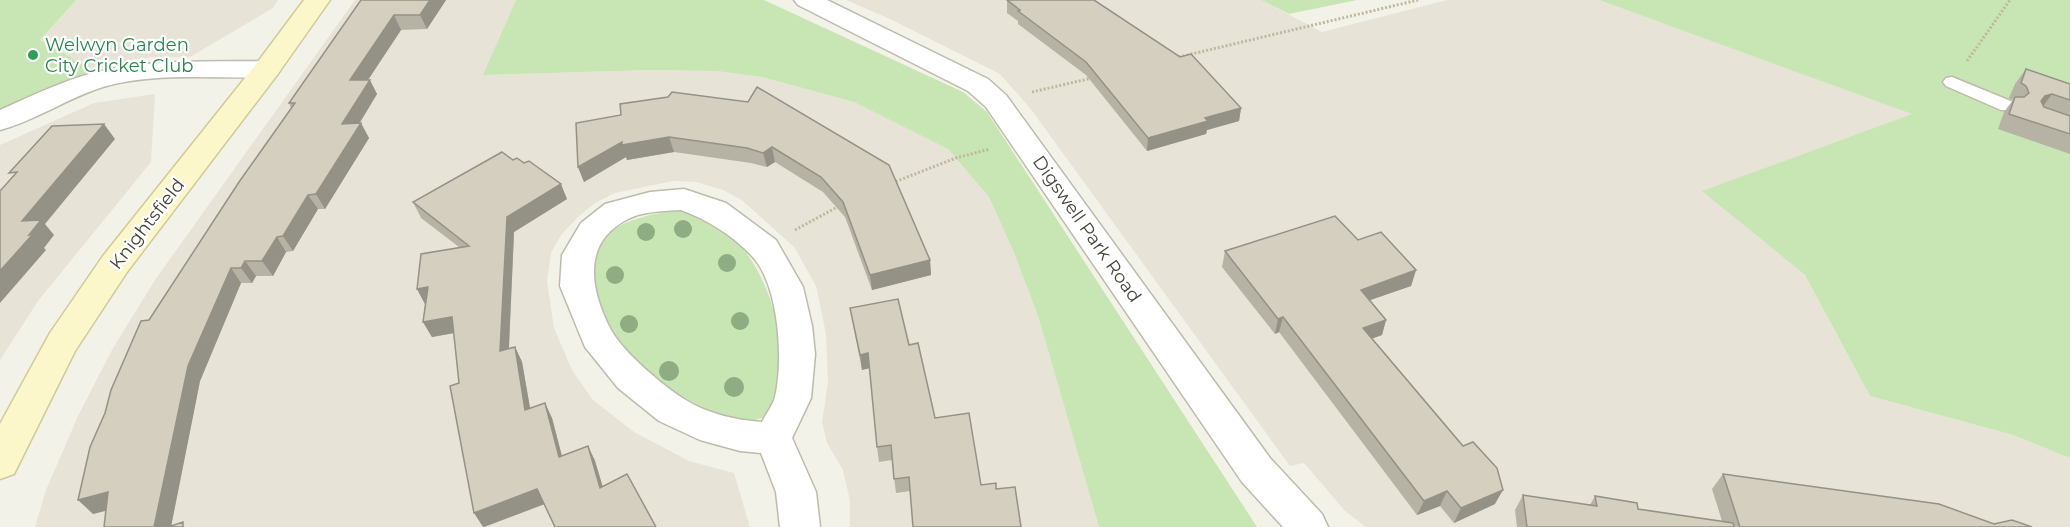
<svg xmlns="http://www.w3.org/2000/svg" width="2070" height="527" font-family="Montserrat,sans-serif">
  <style>
    .residential { fill: #e7e4d7 }
    .green { fill: #c8e5b4 }
    .lines { fill: none; stroke-linecap: round; stroke-linejoin: round }
    .lane-casing { stroke: #bebbac; stroke-width: 3 }
    .street-casing { stroke: #bebbac; stroke-width: 3 }
    .secondary-casing { stroke: #d0ca9b; stroke-width: 3 }
    .path { stroke: #bfb89e; stroke-width: 3; stroke-dasharray: 2 2; stroke-linecap: butt }
    .lane { fill: #fff; fill-rule: evenodd }
    .street { fill: #fff; fill-rule: evenodd }
    .secondary { fill: #fbf7cb; fill-rule: evenodd }
    .tree { fill: #8fad82 }
    .wall { fill: #b6b2a4 }
    .shaded-wall { fill: #949186 }
    .building { fill: #d4cfbf; stroke: #949186; stroke-width: 1.5 }
    .leisure-dot { fill: #2e9e5b; stroke: #fff; stroke-width: 2 }
    .labels { text-anchor: middle; dominant-baseline: central; stroke-width: 4.5; stroke-linejoin: round; paint-order: stroke }
    .leisure-label { font-size: 18px; fill: #27864d; stroke: #fff; text-anchor: start }
    .street-label { font-size: 18px; fill: #464338; stroke: #fff }
  </style>
  <rect width="100%" height="100%" fill="#f3f2e9"/>
  <g class="residential">
    <path d="M76,0H278L273,8L190,57H154L130,60L93,70L40,40Z"/>
    <path d="M355,0H516L484,75L650,70L716,71L762,77L854,102L948,149L989,197L1015,255L1039,319L1099,527H850V501L843,470L827,443L822,422L828,382L826,334L816,286L794,247L743,201L723,190L696,182L673,181L615,193L595,203L578,217L562,234L551,253L547,281L554,328L572,370L593,400L634,432L689,461L734,473L750,527H35L46,490L78,416L113,348L155,280Z"/>
    <path d="M846,0H1261L1322,32L1447,0H1599L1913,114L1703,191L1805,275L1870,396L2013,435L2070,458V527H1366L1345,511L1304,463L1290,466L1030,108L1000,74L890,19Z"/>
    <path d="M155,94L151,162L38,301L0,360V145L94,103Z"/>
  </g>
  <g class="green">
    <path d="M0,0H76L40,40L93,70L0,112Z"/>
    <path d="M516,0H764L963,92L987,112L1257,527H1099L1039,319L1015,255L989,197L948,149L854,102L762,77L716,71L650,70L483,75Z"/>
    <path d="M1261,0H1357L1289,14Z"/>
    <path d="M1599,0H2070V458L2013,435L1870,396L1805,275L1702,191L1912,114Z"/>
    <path d="M675,211C684,213 697,213 706,217C716,221 731,234 738,242C770,280 783,329 781,378C780,392 779,406 767,415C738,437 660,385 638,364C622,349 610,327 601,307C597,300 591,291 590,283C579,232 636,215 675,211Z"/>
  </g>
  <g class="lines">
    <defs>
      <path id="lane" d="M1952,77L2013,102L2016,106L2013,110H2001L1946,86L1943,82L1946,78Z"/>
      <g id="street">
        <path d="M794,0H827L988,79L1006,95L1270,458L1322,514L1328,527H1283L1242,482L986,107L968,91L798,5Z"/>
        <path d="M267,61L277,63L281,69L277,75L267,77C215,79 157,72 106,86C69,97 37,120 0,130V110C36,94 72,76 111,69C162,59 215,62 267,61Z"/>
        <path d="M684,189L726,203L776,240L803,287L812,326L815,354L811,398L792,438L816,492L820,527H780L776,492L761,453L740,451L700,440L659,421L618,388L585,347L560,286L562,255L581,223L605,204L650,192ZM681,210C706,219 732,235 751,255C779,283 784,360 775,397C773,405 766,414 762,422C735,420 708,414 684,399C662,385 624,353 611,330C591,292 580,243 628,219C644,211 664,211 681,210Z"/>
      </g>
      <path id="secondary" d="M304,0H330L277,75L127,272L75,351L14,474L0,479V424L50,333L103,256L257,63Z"/>
    </defs>
    <use href="#lane" class="lane-casing"/>
    <use href="#street" class="street-casing"/>
    <use href="#secondary" class="secondary-casing"/>
    <g class="path">
      <path d="M1175,58L1418,0"/>
      <path d="M1967,61L2010,0"/>
      <path d="M1032,92L1092,78"/>
      <path d="M892,183L956,158L990,149"/>
      <path d="M795,230L841,205"/>
    </g>
    <use href="#lane" class="lane"/>
    <use href="#street" class="street"/>
    <use href="#secondary" class="secondary"/>
  </g>
  <g class="tree">
    <circle cx="683" cy="229" r="9"/>
    <circle cx="646" cy="232" r="9"/>
    <circle cx="727" cy="263" r="9"/>
    <circle cx="615" cy="275" r="9"/>
    <circle cx="740" cy="321" r="9"/>
    <circle cx="629" cy="324" r="9"/>
    <circle cx="669" cy="371" r="10"/>
    <circle cx="734" cy="387" r="10"/>
  </g>
  <g class="wall">
    <path d="M361,0H446L427,29L401,30L368,80L377,94L360,123L369,138L325,209H318L293,251L286,252L273,276H256L252,283H241L200,381L171,526L188,527H104L106,511L93,514L149,320L291,108L289,103Z"/>
    <path d="M1007,0L1241,108L1239,121L1207,130L1206,134L1147,151L1086,75L1018,24V21L1007,13Z"/>
    <path d="M2026,69L2070,84V154L1998,129L2004,112L2013,100L2009,98L2015,84Z"/>
    <path d="M748,102L930,260L931,275L872,290L845,217L823,192L775,162L767,167L751,163L674,152L627,160L626,157L584,182L578,167Z"/>
    <path d="M513,160L524,163L567,199L514,232L509,349L515,347L522,362L530,408L552,418L562,456L588,446L595,461L603,487L656,527L544,504L459,383L454,333L432,337L423,322L425,304L417,289L459,247L421,218L413,202Z"/>
    <path d="M1225,251L1416,270L1411,286L1370,300L1386,320L1382,335L1372,339L1495,504L1454,523L1440,506L1417,515L1279,332L1275,334L1222,267Z"/>
    <path d="M850,308L909,345L935,418L981,485L996,489L1021,527L910,491L896,493L892,460L879,462L877,447L869,368L862,370Z"/>
    <path d="M1723,474L1994,524L2032,527H1517L1515,510L1523,495L1590,505L1595,496L1638,509L1722,521L1712,489Z"/>
  </g>
  <g class="shaded-wall">
    <path d="M430,0H446L427,29L420,15Z"/>
    <path d="M394,15L401,30L358,95L350,80Z"/>
    <path d="M370,80L377,94L350,138L342,124Z"/>
    <path d="M2052,94L2041,109L2033,111L2045,96Z"/>
    <path d="M1241,108L1239,121L1207,130L1206,134L1147,151L1148,138L1205,118Z"/>
    <path d="M361,123L369,138L325,209L316,194Z"/>
    <path d="M104,124L115,139L45,224L54,235L44,248L46,250L0,303V271L22,221Z"/>
    <path d="M669,137L674,152L627,160L626,157L584,182L578,167L622,142Z"/>
    <path d="M772,147L775,162L767,167L763,153Z"/>
    <path d="M561,184L567,199L514,232L508,366L500,351L507,217Z"/>
    <path d="M308,195L318,209L293,251L283,236Z"/>
    <path d="M277,237L286,252L273,276L262,261Z"/>
    <path d="M930,260L931,275L872,290L870,275Z"/>
    <path d="M245,261L256,276L252,283L241,268Z"/>
    <path d="M231,268L241,283L200,381L171,527H154L188,366Z"/>
    <path d="M1416,270L1411,286L1356,305L1361,290Z"/>
    <path d="M428,287L425,304L417,289Z"/>
    <path d="M452,317L460,332L432,337L423,322Z"/>
    <path d="M1283,317L1279,332L1275,334L1278,319Z"/>
    <path d="M1386,320L1382,335L1358,343L1363,328Z"/>
    <path d="M515,347L522,362L533,425L525,410Z"/>
    <path d="M868,353L870,368L862,370L860,355Z"/>
    <path d="M545,403L552,418L566,472L559,457Z"/>
    <path d="M588,446L595,461L607,502L600,488Z"/>
    <path d="M537,489L545,504L484,527H483L474,513Z"/>
    <path d="M1503,490L1495,504L1454,523L1461,508Z"/>
    <path d="M1447,491L1440,506L1417,515L1424,501Z"/>
    <path d="M108,492L122,506L93,514L78,500Z"/>
  </g>
  <g class="building">
    <path d="M361,0H430L420,15H394L350,80H370L342,124L361,123L316,194L308,195L283,236L277,237L262,261H245L241,268H231L188,366L154,527H104L108,492L78,500L90,447L105,413L111,390L141,321L149,320L239,182L295,103H289Z"/>
    <path d="M1007,0H1094L1180,57L1191,54L1241,108L1205,118L1208,121L1148,138L1086,62L1018,11L1020,10Z"/>
    <path d="M2026,69L2070,84V100L2052,94L2045,96L2041,101L2044,107L2070,116V134L2009,114L2015,97H2024L2029,93L2026,86L2021,83Z"/>
    <path d="M757,87L889,165L930,260L870,275L843,202L821,177L772,147L763,153L747,148L669,137L622,145V142L578,167L576,123L621,115L620,104L668,97L672,92L748,102Z"/>
    <path d="M104,124L22,221L41,220L29,235L33,234L0,271V191L17,172L9,173L52,126Z"/>
    <path d="M502,152L513,160L517,158L524,163L529,161L561,184L507,217L500,351L515,347L525,410L545,403L559,457L588,446L600,488L627,474L656,527H555L537,489L474,513L450,386L459,383L452,317L423,322L428,287L417,289L421,254L469,246L413,202Z"/>
    <path d="M1335,216L1358,240L1381,232L1416,270L1361,290L1386,320L1363,328L1463,446L1473,442L1497,468L1503,490L1461,508L1447,491L1424,501L1283,317L1278,319L1225,251Z"/>
    <path d="M898,299L909,345L918,343L935,418L969,413L981,485L996,483V489L1015,487L1021,527H913L909,477L894,479L891,445L877,447L868,353L860,355L850,308Z"/>
    <path d="M1723,474L1939,504L1994,524L2012,520L2032,527H1740Z"/>
    <path d="M1523,495L1597,506L1595,496L1637,503L1638,509L1733,523L1734,527H1527Z"/>
    <path d="M183,522V527H168Z"/>
  </g>
  <circle class="leisure-dot" cx="33" cy="55" r="6"/>
  <g class="labels">
    <g class="leisure-label">
      <text x="45" y="45">Welwyn Garden<tspan x="45" dy="21">City Cricket Club</tspan></text>
    </g>
    <g class="street-label">
      <text transform="translate(147 224) rotate(-52)">Knightsfield</text>
      <text transform="translate(1087 229) rotate(55)">Digswell Park Road</text>
    </g>
  </g>
</svg>
